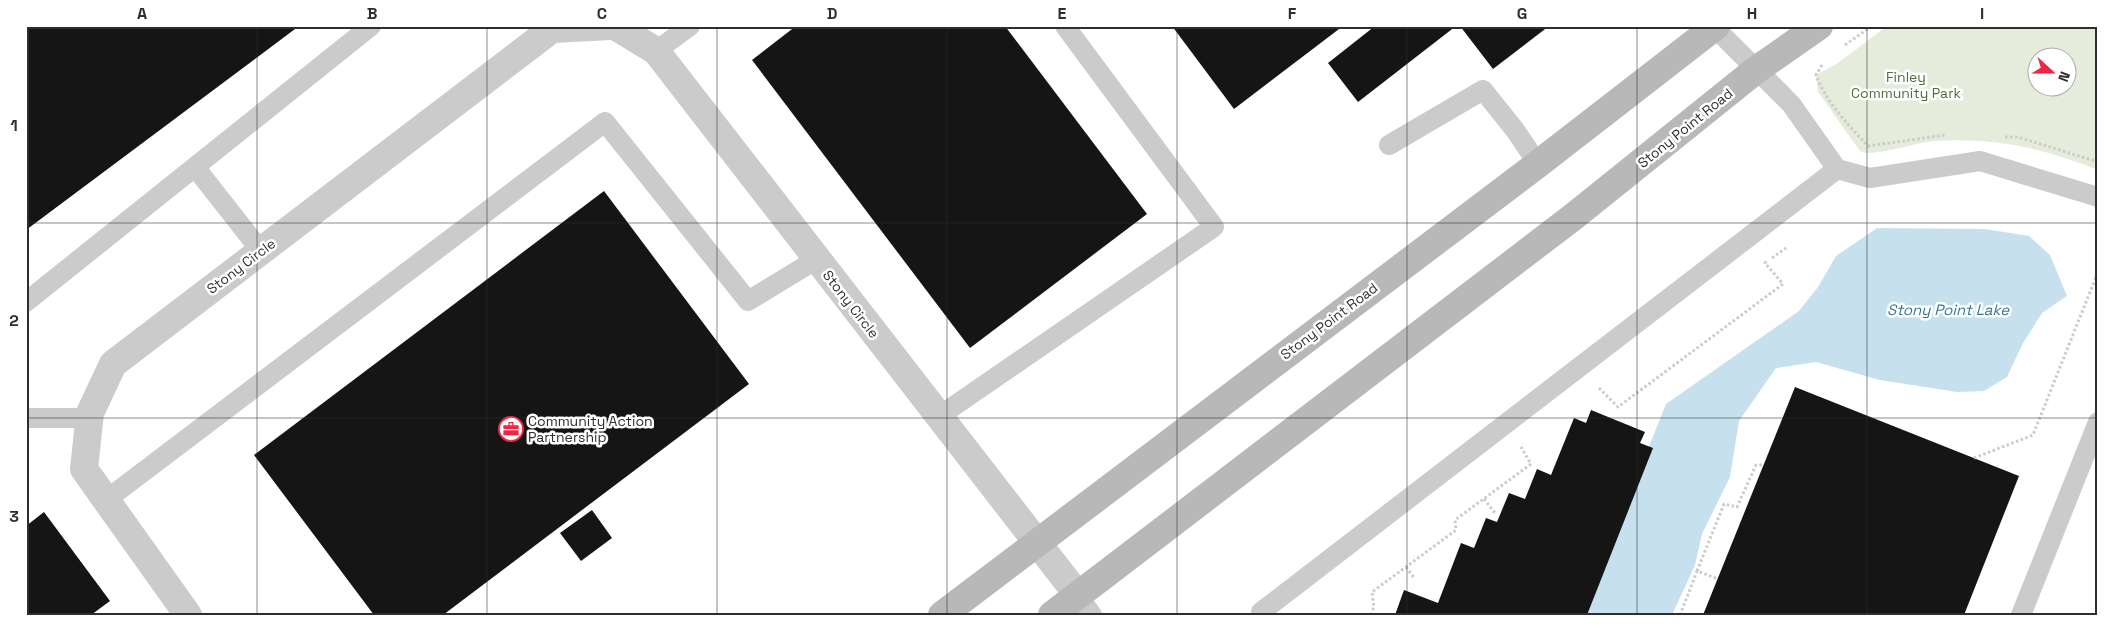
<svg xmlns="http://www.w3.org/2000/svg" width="2124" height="641" font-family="'Space Grotesk',sans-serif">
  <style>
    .green { fill: #e5ecdb; fill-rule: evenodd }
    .water { fill: #c6e1ed }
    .building { fill: #151515 }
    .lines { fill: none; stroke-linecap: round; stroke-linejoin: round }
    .path { stroke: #cbcbcb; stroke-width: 3; stroke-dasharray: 2.5 2.5; stroke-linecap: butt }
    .service { stroke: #cbcbcb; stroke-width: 20 }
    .minor { stroke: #cbcbcb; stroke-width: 28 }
    .secondary { stroke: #b8b8b8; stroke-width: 28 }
    .grid { fill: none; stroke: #2e2e2e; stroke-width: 1; stroke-opacity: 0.55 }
    .labels { text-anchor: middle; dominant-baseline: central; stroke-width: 5; stroke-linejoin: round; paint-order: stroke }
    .park-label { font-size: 14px; fill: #546c39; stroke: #fff }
    .street-label { font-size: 14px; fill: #2e2e2e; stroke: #fff }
    .poi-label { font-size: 14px; fill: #2e2e2e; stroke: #fff; text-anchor: start }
    .water-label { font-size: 15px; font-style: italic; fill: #387795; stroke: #fff }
    .neatline { fill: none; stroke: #2e2e2e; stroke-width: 2 }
    .grid-label { font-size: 16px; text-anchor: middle; font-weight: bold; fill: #2e2e2e }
  </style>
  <rect width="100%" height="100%" fill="#fff"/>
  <path class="green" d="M1887,26H2098V170C2045,148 1992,137 1934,141C1918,142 1872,158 1860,151L1818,92L1816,75L1838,63ZM2036,58H2066V88H2036Z"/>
  <path class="water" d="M1877,228L1985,229L2029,236L2050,255L2067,296L2042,313L2023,343L2007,377L1984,391L1957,392L1880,380L1816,362L1776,368L1739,421L1730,477L1702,534L1695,565L1672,615H1581L1666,404L1799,311L1818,287L1836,256Z"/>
  <g class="building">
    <path d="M26,26H299L26,230Z"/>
    <path d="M796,26H1005L1147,214L970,348L752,60Z"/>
    <path d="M1172,26H1343L1234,109Z"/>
    <path d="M1375,26H1456L1358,102L1328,63Z"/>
    <path d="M1460,26H1549L1493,69Z"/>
    <path d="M604,191L749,384L443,615H374L254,455Z"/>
    <path d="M1795,387L2019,476L1964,615H1703Z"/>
    <path d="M1591,410L1645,432L1640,443L1653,448L1587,615H1395L1404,590L1438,603L1461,543L1474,548L1486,518L1497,522L1509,493L1525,499L1537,469L1551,475L1574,418L1586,423Z"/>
    <path d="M592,510L612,538L581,561L560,533Z"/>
    <path d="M44,512L110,601L91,615H26V526Z"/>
  </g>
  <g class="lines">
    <g class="path">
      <path d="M1845,45L1872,26"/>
      <path d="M1822,65L1816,75C1826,102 1849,126 1868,146L1946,135"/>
      <path d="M2005,137H2018L2098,162"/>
      <path d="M1772,258L1786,248"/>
      <path d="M1599,388L1618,407L1783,284L1765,263L1767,261"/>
      <path d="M1974,458L2033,435L2098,272"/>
      <path d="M1484,499L1495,513"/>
      <path d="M1406,567L1415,579"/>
      <path d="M1697,571L1724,504L1737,507L1756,465H1763"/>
      <path d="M1371,615L1374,607L1372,592L1456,530L1455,520L1531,464L1521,447"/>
      <path d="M1680,615L1697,571L1718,579"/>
    </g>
    <g class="service">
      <path d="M1713,26L1791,104L1837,169L1870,178L1980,161L2098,197"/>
      <path d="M656,51L690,26"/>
      <path d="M1389,145L1483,90L1515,130L1538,164"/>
      <path d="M195,167L261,251"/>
      <path d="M26,302L371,26"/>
      <path d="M938,417L1214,227L1065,26"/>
      <path d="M26,418H89"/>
      <path d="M106,500L605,122L748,301L817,259"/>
      <path d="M1077,594L1092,615"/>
      <path d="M1263,615L1261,612L1837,169"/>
      <path d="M2021,615L2098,422"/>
    </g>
    <g class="minor">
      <path d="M615,26L656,51L1077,594"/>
      <path d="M188,615L84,469L90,413L113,364L552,29L611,26"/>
    </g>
    <g class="secondary">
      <path d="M942,615L1538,164L1716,26"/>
      <path d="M1052,615L1573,217L1756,70L1819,26"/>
    </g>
  </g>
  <path class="grid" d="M257,26V615M487,26V615M717,26V615M947,26V615M1177,26V615M1407,26V615M1637,26V615M1867,26V615M26,223H2098M26,418H2098"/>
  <defs>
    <symbol id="office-ring" viewBox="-11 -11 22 22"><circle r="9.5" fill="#fff" stroke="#ef2643" stroke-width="1.5"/><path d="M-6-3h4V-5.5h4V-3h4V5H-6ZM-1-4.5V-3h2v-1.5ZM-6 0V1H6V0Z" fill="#ef2643"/></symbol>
  </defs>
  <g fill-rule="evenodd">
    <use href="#office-ring" x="497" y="415" width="28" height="28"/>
  </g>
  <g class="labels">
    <g class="park-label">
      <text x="1906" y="77">Finley<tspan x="1906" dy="16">Community Park</tspan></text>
    </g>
    <g class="street-label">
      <text transform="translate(1685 128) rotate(-39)">Stony Point Road</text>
      <text transform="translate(241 266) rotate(-37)">Stony Circle</text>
      <text transform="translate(851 304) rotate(52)">Stony Circle</text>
      <text transform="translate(1329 321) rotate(-37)">Stony Point Road</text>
    </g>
    <g class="poi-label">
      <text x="528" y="421">Community Action<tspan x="528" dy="16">Partnership</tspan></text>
    </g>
    <g class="water-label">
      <text x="1948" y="309">Stony Point Lake</text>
    </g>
  </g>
  <rect width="2124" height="641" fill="none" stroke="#ffffff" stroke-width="55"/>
  <g transform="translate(2052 72) rotate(111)"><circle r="24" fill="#ffffff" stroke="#ababab"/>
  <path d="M0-4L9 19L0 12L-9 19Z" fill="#ef2643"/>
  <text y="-8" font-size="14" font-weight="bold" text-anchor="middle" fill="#2e2e2e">N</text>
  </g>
  <rect x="28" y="28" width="2068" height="586" class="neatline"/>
  <g class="grid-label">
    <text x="142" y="19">A</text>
    <text x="372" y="19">B</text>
    <text x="602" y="19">C</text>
    <text x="832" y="19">D</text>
    <text x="1062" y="19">E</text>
    <text x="1292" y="19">F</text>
    <text x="1522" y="19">G</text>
    <text x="1752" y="19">H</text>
    <text x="1982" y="19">I</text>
    <text x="14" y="131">1</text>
    <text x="14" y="326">2</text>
    <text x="14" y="522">3</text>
  </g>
</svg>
